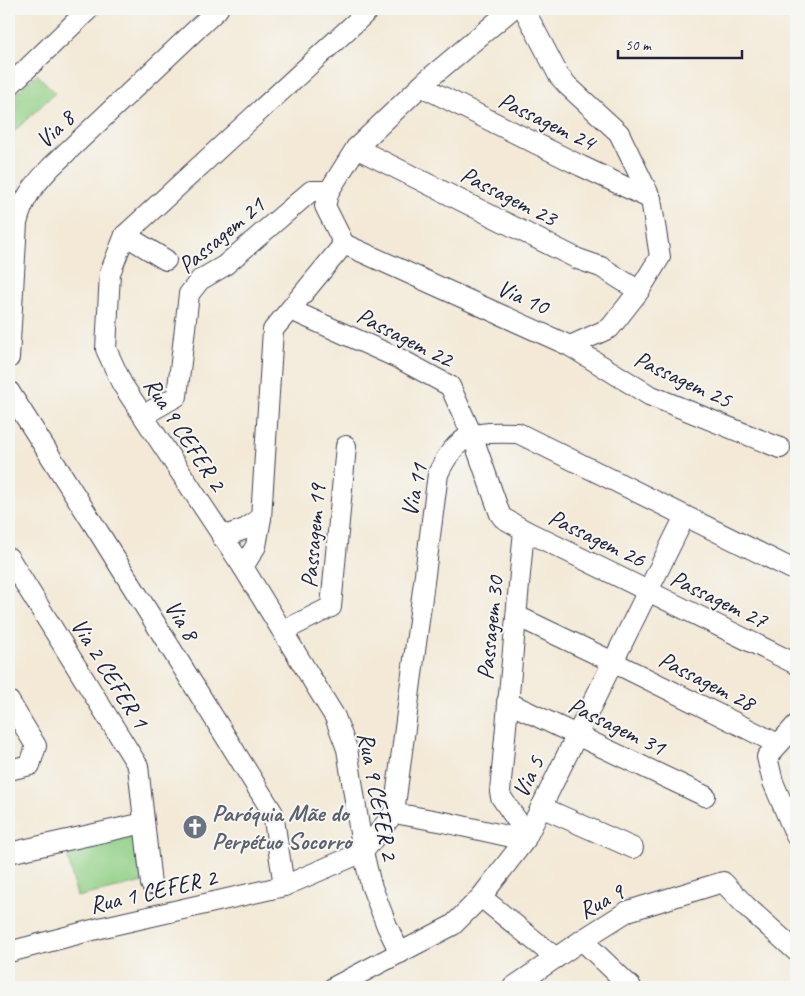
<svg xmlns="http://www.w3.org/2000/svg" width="805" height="996" font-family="Caveat,sans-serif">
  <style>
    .green { fill: #92d086; stroke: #5a7960 }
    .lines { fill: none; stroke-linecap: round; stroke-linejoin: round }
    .minor-casing { stroke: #414052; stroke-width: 22 }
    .minor { stroke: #fff; stroke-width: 20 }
    .labels { text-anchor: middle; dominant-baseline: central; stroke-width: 4; stroke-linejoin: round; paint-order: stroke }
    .street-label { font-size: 24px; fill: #22223b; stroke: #f6f6f2 }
    .worship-label { font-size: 24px; font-weight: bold; fill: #5b616d; stroke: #f6f6f2; text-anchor: start }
  </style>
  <rect width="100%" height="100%" fill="#f6f6f2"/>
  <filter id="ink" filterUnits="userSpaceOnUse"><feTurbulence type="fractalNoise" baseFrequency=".02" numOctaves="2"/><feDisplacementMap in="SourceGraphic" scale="10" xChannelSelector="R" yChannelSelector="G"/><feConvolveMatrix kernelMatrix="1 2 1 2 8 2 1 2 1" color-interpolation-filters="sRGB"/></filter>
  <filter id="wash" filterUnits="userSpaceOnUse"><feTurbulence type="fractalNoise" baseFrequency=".0096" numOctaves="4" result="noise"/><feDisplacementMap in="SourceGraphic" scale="20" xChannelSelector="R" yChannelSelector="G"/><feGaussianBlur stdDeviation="1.12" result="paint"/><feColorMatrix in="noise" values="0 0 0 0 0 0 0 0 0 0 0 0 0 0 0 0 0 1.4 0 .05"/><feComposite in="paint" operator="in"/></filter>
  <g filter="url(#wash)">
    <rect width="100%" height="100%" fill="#f3e9d6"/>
    <g class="green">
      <path d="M37,74L55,93L9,136V100Z"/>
      <path d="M132,834L143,882L77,897L66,849Z"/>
    </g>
  </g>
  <g filter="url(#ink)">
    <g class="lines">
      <defs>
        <g id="minor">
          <path d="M370,9L125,235L110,273L106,349L122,384L243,567L335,717L347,749L363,852L371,885L387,926L400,953"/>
          <path d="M9,86L89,9"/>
          <path d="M421,86L581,166L651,199"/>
          <path d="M356,148L578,259L601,267L639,291"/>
          <path d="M125,235L166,260"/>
          <path d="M344,244L325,206L329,191L356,148L426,81L512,9"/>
          <path d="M291,310L400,359L450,386L472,435L500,514L503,518L524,530L796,664"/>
          <path d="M570,346L649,395L780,448"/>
          <path d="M9,358L17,223C24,196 33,187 51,167L218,9"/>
          <path d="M9,391L101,536L273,813L284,886"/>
          <path d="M144,415L177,396L189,294L200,280L224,266L311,191H329"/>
          <path d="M524,530L500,792L501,797L527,835"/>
          <path d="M222,537L245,529L261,518"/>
          <path d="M9,558L138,766L151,884"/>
          <path d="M243,567L256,546L261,518L273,330L344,244L570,346L610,328L639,291L660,257L651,199L619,133L568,86L559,76L524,9"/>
          <path d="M517,616L613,662L778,744"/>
          <path d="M283,631L331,607L346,446"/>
          <path d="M9,701L36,746L30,765L9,770"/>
          <path d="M507,702L705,796"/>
          <path d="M796,725L767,757L773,782L796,836"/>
          <path d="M541,807L633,848"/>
          <path d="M394,813L444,822L525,840"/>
          <path d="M9,853L144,823"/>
          <path d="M481,897L556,958"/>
          <path d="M582,940L631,987"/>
          <path d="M9,952L104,927L284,886L363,852L394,813L438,474C458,431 475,432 518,433L796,571"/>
          <path d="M334,987L453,925L481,897L525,840L685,516"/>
          <path d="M513,987L582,940L628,911L723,882L746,906L796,951"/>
        </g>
      </defs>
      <use href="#minor" class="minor-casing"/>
      <use href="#minor" class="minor"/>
    </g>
  </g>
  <defs>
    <symbol id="church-disc" viewBox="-11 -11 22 22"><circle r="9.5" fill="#6b7280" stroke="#f6f6f2"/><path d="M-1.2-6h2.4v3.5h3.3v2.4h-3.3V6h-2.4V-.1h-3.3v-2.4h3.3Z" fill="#fff"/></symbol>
  </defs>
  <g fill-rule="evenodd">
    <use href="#church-disc" x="181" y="813" width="28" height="28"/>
  </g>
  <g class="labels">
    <g class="street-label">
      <text transform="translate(547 121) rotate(26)">Passagem 24</text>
      <text transform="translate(55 129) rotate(-44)">Via 8</text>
      <text transform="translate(509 196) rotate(27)">Passagem 23</text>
      <text transform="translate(221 235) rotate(-40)">Passagem 21</text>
      <text transform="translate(523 297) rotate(24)">Via 10</text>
      <text transform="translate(405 337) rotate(27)">Passagem 22</text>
      <text transform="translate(683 379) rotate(25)">Passagem 25</text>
      <text transform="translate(185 434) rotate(57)">Rua 9 CEFER 2</text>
      <text transform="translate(414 490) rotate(-78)">Via 11</text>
      <text transform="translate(313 536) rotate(-85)">Passagem 19</text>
      <text transform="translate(597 538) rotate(26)">Passagem 26</text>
      <text transform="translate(719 599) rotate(26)">Passagem 27</text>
      <text transform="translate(182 620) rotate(58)">Via 8</text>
      <text transform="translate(490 628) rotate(-84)">Passagem 30</text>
      <text transform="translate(110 673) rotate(58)">Via 2 CEFER 1</text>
      <text transform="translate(707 681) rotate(27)">Passagem 28</text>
      <text transform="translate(617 726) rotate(26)">Passagem 31</text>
      <text transform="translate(528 777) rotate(-64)">Via 5</text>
      <text transform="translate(378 796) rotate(79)">Rua 9 CEFER 2</text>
      <text transform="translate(153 891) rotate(-13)">Rua 1 CEFER 2</text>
      <text transform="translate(601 901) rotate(-28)">Rua 9</text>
    </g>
    <g class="worship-label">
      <text x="212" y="813">Paróquia Mãe do<tspan x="212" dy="28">Perpétuo Socorro</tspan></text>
    </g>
  </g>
  <rect width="805" height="996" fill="none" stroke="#f6f6f2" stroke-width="30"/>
  <path d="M618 50v8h124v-8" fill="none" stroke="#22223b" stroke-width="2.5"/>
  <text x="625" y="50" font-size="15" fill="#22223b" stroke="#f6f6f2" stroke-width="4" paint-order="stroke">50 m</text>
</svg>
